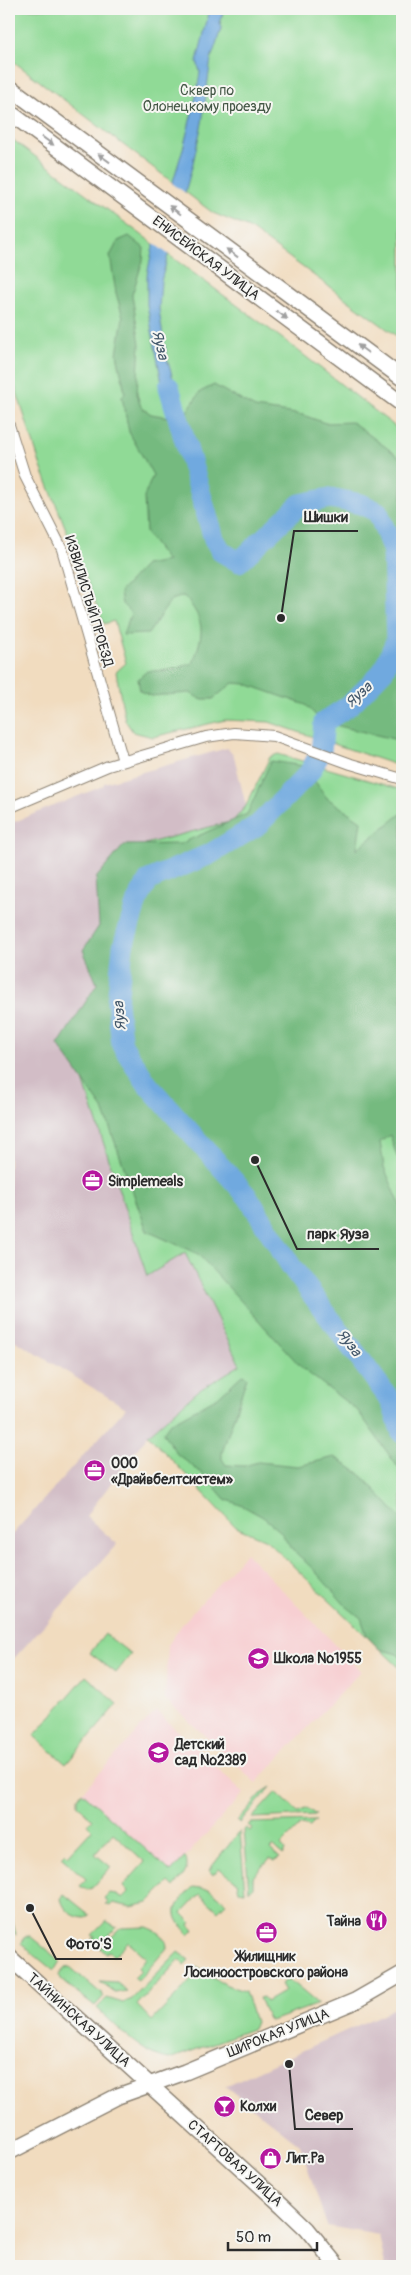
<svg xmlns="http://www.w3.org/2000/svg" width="411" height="2275" font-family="Pangolin,sans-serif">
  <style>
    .built { fill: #f7cfd2 }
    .industrial { fill: #d2bdc6 }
    .green { fill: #90da96; stroke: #5e8260 }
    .forest { fill: #74ba7f; stroke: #507255 }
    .water { fill: #6fa9df; stroke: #4d6a85 }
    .pier { fill: #f1dcbf }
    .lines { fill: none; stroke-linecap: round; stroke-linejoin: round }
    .river { stroke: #6fa9df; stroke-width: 21 }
    .street-casing { stroke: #8e8475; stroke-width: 12 }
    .secondary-casing { stroke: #8e8475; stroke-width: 18 }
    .street { stroke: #fff; stroke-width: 10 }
    .secondary { stroke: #fff; stroke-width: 15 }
    .oneway { fill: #a0a0a0 }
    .labels { text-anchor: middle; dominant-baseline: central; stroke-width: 4; stroke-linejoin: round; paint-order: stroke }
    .park-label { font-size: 14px; fill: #445746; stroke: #f6f6f2 }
    .street-label { font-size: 14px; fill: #2b2b2b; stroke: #f6f6f2 }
    .poi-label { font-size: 14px; font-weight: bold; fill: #2b2b2b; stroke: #f6f6f2; text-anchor: start }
    .water-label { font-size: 15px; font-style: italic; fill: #43576a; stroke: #f6f6f2 }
    .leader { fill: none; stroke: #2b2b2b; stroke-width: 2 }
    .callout-dot { fill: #2b2b2b; stroke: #f6f6f2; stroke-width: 2 }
    .callout-label { font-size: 15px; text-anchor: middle; font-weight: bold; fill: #2b2b2b; stroke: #f6f6f2; stroke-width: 4; stroke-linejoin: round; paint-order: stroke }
  </style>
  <rect width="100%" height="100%" fill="#f6f6f2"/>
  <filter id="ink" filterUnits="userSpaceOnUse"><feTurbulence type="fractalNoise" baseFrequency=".02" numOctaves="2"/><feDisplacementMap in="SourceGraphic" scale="10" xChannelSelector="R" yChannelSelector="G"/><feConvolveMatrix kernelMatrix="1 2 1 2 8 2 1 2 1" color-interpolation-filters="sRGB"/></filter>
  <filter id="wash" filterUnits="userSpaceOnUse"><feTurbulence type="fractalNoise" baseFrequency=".0096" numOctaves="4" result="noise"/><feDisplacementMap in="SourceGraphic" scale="20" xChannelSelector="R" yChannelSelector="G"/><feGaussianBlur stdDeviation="1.12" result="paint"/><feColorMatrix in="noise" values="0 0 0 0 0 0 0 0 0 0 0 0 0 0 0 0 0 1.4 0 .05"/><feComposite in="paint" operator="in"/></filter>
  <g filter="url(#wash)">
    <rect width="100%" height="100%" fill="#f1dcbf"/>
    <g class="built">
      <path d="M9,459L16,483L9,487Z"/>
      <path d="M246,1553L361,1671L256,1783L165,1699L168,1645L183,1623Z"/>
      <path d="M156,1711L244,1793L171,1872L82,1792Z"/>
    </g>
    <g class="industrial">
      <path d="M227,748L234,756L246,806L233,821L145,844L147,1276L185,1253L240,1365L198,1391L148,1435L86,1516L117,1544L9,1664V1538L126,1408L9,1337V824L103,786L104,783Z"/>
      <path d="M402,2002V2266H385L379,2235L327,2226L300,2145L225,2086L387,2012Z"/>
    </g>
    <g class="green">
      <path d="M9,9H402V340L249,228L213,213L9,58Z"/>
      <path d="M9,137L291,345L402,432V767L269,722L225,720L153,737L133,732L125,720L116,672L126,663L114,621L104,624L41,467L9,368Z"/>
      <path d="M278,754L402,790V1670L266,1540L236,1527L148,1435L198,1391L240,1365L185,1253L147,1276L79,1068L120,983L112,885L145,844L233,821L246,806L270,757Z"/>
      <path d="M105,1634L131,1654L116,1673L90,1653Z"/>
      <path d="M86,1676L118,1704L66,1764L34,1736Z"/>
      <path d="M271,1787L240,1823L237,1821L263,1792Z"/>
      <path d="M82,1792L171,1872L185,1857C191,1870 182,1877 174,1887L169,1882L148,1903L131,1907L113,1903L110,1906L106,1904L108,1901L104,1898L109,1893L117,1894L123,1898L129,1892L123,1886L145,1862L113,1833L95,1854L111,1867L92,1888L87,1890L80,1886L86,1879L61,1857L65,1853L68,1856L92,1830L87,1825L92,1819L78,1805V1798Z"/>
      <path d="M276,1792L298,1812L307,1808L316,1815L252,1818Z"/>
      <path d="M316,1821L310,1827L301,1825L281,1845L285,1850L283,1855L273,1846L270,1849L280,1858L275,1861L270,1858L253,1877V1888L249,1891L244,1830L246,1828L250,1831L252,1828L248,1825L250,1823Z"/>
      <path d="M240,1831L245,1892L239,1891L237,1882L219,1868L213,1875L209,1870Z"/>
      <path d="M193,1887L209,1889L226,1903L218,1911L200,1894L182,1913L191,1922L189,1925L194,1930L189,1935C168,1912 174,1907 193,1887Z"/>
      <path d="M64,1894L90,1915L86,1918C74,1918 64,1911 61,1899Z"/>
      <path d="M9,1913L12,1918L16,1935L9,1932Z"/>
      <path d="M106,1921L117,1927L98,1946L91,1940L95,1937L92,1935Z"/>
      <path d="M147,1927C157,1931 167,1935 167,1948L138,1981L134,1978L141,1971L138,1968L146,1958L128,1942L114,1956L109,1952L106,1954L100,1948L121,1928Z"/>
      <path d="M26,1936H30L60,1961L54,1971L21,1944Z"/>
      <path d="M178,1952L189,1960L184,1965L179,1960L137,2005L152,2021L195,1976L192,1972L197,1967C212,1979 226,1986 245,1991L255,2022L252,2029L170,2059C141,2055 118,2027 97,2008L107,1998L123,2003L132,1999Z"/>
      <path d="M70,1967L104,1996L95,2006L60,1979L59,1975L65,1968Z"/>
      <path d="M288,1979L318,2004L271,2021L268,2019L259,1998L263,1997L266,2002L285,1991L281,1984Z"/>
      <path d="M100,1982L117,1983L127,1991L115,1993Z"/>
    </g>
    <g class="forest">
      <path d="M129,236L144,248L143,260L132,295L140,344L137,394L141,407L151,414L174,418L186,413L200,392L214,385L255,408L303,415L325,423L352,422L402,459V741L322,722L306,705L246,684L233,683L213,699H200L190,693L151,696L140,691L138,679L147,671L170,670L193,663C204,632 206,622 184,596L171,600L148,634L123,635L131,613L122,604L120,592L145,565L167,561L146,533L144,497L153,475L129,432L122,397L125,392L117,354L123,317L116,293L110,256L118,241Z"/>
      <path d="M271,761L304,766L327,798L361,821L357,849L402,813V1098L400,1107L402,1112V1155L397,1157L390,1135L380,1142L384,1167L402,1209V1473L358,1411L303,1369L198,1254L147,1231L103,1109L58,1045L97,984L83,950L99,926L96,878L124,845L180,844L247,814Z"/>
      <path d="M242,1375L247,1377L222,1453V1459L226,1465L244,1466L258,1462L298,1466L335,1457L360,1474L402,1519V1659L397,1654L379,1649L367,1636L361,1618L346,1606L314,1570L290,1547L280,1531L263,1517L243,1506L225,1499L206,1477L177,1454L163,1433L170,1423L218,1397Z"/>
    </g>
    <path class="water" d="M210,9H225L220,20L221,29L211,59L202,123L192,167L161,281L159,309L162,330L167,359L183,411L174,415L169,414L165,399L147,305V275L152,251L184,145L197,92L200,72L197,61Z"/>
    <path class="pier" d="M169,181L188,195L172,257L152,242Z"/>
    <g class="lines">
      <path class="river" d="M169,387L214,539L222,552L239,562L300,504L330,498L361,504L378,512L393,551L396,641L383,671L350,705L324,722L321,752L309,773L258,825L210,854L149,880L137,901L123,946L117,1003L122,1045L148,1085L248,1197L291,1266L391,1401L402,1433"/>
    </g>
  </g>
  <g filter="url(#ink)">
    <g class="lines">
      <defs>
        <g id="street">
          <path d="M9,425L25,476L62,549L123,761"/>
          <path d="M9,808L108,766L206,737L234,733L274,736L351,764L402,779"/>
        </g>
        <g id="secondary">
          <path d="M9,87L402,378"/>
          <path d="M9,112L402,404"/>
          <path d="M9,1957L283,2206L307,2229L337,2266"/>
          <path d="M9,2152L118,2096L185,2072L355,2001L402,1974"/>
        </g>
      </defs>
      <use href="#street" class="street-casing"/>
      <use href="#secondary" class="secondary-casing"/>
      <use href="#street" class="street"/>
      <use href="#secondary" class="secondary"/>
    </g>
    <defs><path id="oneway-solid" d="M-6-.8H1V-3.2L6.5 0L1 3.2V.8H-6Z" transform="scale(1.25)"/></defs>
    <g class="oneway">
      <use href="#oneway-solid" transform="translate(48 141) rotate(36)"/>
      <use href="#oneway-solid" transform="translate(104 158) rotate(-144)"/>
      <use href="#oneway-solid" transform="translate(175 210) rotate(-143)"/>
      <use href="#oneway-solid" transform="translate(232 253) rotate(-144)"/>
      <use href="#oneway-solid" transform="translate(282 315) rotate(37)"/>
      <use href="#oneway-solid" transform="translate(363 349) rotate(-143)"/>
    </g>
  </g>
  <defs>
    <symbol id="office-disc" viewBox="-11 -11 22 22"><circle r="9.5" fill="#b5179e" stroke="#f6f6f2"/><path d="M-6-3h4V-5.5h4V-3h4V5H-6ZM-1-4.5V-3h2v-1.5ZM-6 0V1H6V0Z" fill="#fff"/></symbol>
    <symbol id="school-disc" viewBox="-11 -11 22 22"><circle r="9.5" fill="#b5179e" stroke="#f6f6f2"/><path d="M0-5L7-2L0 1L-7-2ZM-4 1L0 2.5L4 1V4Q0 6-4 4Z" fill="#fff"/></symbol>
    <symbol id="restaurant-disc" viewBox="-11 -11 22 22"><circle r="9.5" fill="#b5179e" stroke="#f6f6f2"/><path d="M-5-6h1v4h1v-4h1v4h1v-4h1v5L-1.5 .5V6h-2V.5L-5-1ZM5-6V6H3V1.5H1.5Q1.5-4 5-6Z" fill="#fff"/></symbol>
    <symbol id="bar-disc" viewBox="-11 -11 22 22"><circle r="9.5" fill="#b5179e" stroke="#f6f6f2"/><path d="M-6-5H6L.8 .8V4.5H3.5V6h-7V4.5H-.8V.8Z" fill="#fff"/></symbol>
    <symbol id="shop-disc" viewBox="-11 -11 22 22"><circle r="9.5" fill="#b5179e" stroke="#f6f6f2"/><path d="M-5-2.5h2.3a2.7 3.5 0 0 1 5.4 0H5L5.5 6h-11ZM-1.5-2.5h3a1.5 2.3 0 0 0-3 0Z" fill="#fff"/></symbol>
  </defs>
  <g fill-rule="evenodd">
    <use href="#office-disc" x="80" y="1168" width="25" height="25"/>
    <use href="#office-disc" x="82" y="1458" width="25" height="25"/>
    <use href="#school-disc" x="246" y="1646" width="25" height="25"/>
    <use href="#school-disc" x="146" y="1740" width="25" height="25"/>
    <use href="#restaurant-disc" x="364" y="1908" width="25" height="25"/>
    <use href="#office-disc" x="254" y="1920" width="25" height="25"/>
    <use href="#bar-disc" x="212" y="2094" width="25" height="25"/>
    <use href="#shop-disc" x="258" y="2146" width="25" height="25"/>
  </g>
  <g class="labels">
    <g class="park-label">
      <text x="207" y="90">Сквер по<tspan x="207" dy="16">Олонецкому проезду</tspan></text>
    </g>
    <g class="street-label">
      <text transform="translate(206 258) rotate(37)">ЕНИСЕЙСКАЯ УЛИЦА</text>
      <text transform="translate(89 601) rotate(73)">ИЗВИЛИСТЫЙ ПРОЕЗД</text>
      <text transform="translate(79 2020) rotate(42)">ТАЙНИНСКАЯ УЛИЦА</text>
      <text transform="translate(278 2033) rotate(-22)">ШИРОКАЯ УЛИЦА</text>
      <text transform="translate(235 2163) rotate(42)">СТАРТОВАЯ УЛИЦА</text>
    </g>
    <g class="poi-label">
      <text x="108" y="1181">Simplemeals</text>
      <text x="111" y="1463">ООО<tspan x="111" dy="16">«Драйвбелтсистем»</tspan></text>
      <text x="274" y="1658">Школа №1955</text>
      <text x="175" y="1744">Детский<tspan x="175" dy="16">сад №2389</tspan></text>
      <text x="361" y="1921" text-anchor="end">Тайна</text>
      <text x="266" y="1956" text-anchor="middle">Жилищник<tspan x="266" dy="16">Лосиноостровского района</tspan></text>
      <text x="240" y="2106">Колхи</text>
      <text x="286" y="2158">Лит.Ра</text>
    </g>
    <g class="water-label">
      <text transform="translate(160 345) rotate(77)">Яуза</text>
      <text transform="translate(359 695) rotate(-43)">Яуза</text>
      <text transform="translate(120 1016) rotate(-95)">Яуза</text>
      <text transform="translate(349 1343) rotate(53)">Яуза</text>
    </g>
  </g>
  <path class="leader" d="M281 618L294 531H358M255 1160L297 1249H379M30 1908L56 1959H122M289 2064L295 2129H353"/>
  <g class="callout-dot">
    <circle cx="281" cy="618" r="5"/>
    <circle cx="255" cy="1160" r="5"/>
    <circle cx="30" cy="1908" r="5"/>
    <circle cx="289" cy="2064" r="5"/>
  </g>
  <g class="callout-label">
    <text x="326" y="522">Шишки</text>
    <text x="338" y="1239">парк Яуза</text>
    <text x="89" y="1949">Фото'S</text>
    <text x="324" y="2120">Север</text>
  </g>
  <rect width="411" height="2275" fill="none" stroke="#f6f6f2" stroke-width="30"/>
  <path d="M228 2242v8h89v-8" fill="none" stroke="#2b2b2b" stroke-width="2.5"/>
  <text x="236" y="2242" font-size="15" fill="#2b2b2b" stroke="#f6f6f2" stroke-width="4" paint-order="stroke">50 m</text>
</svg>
